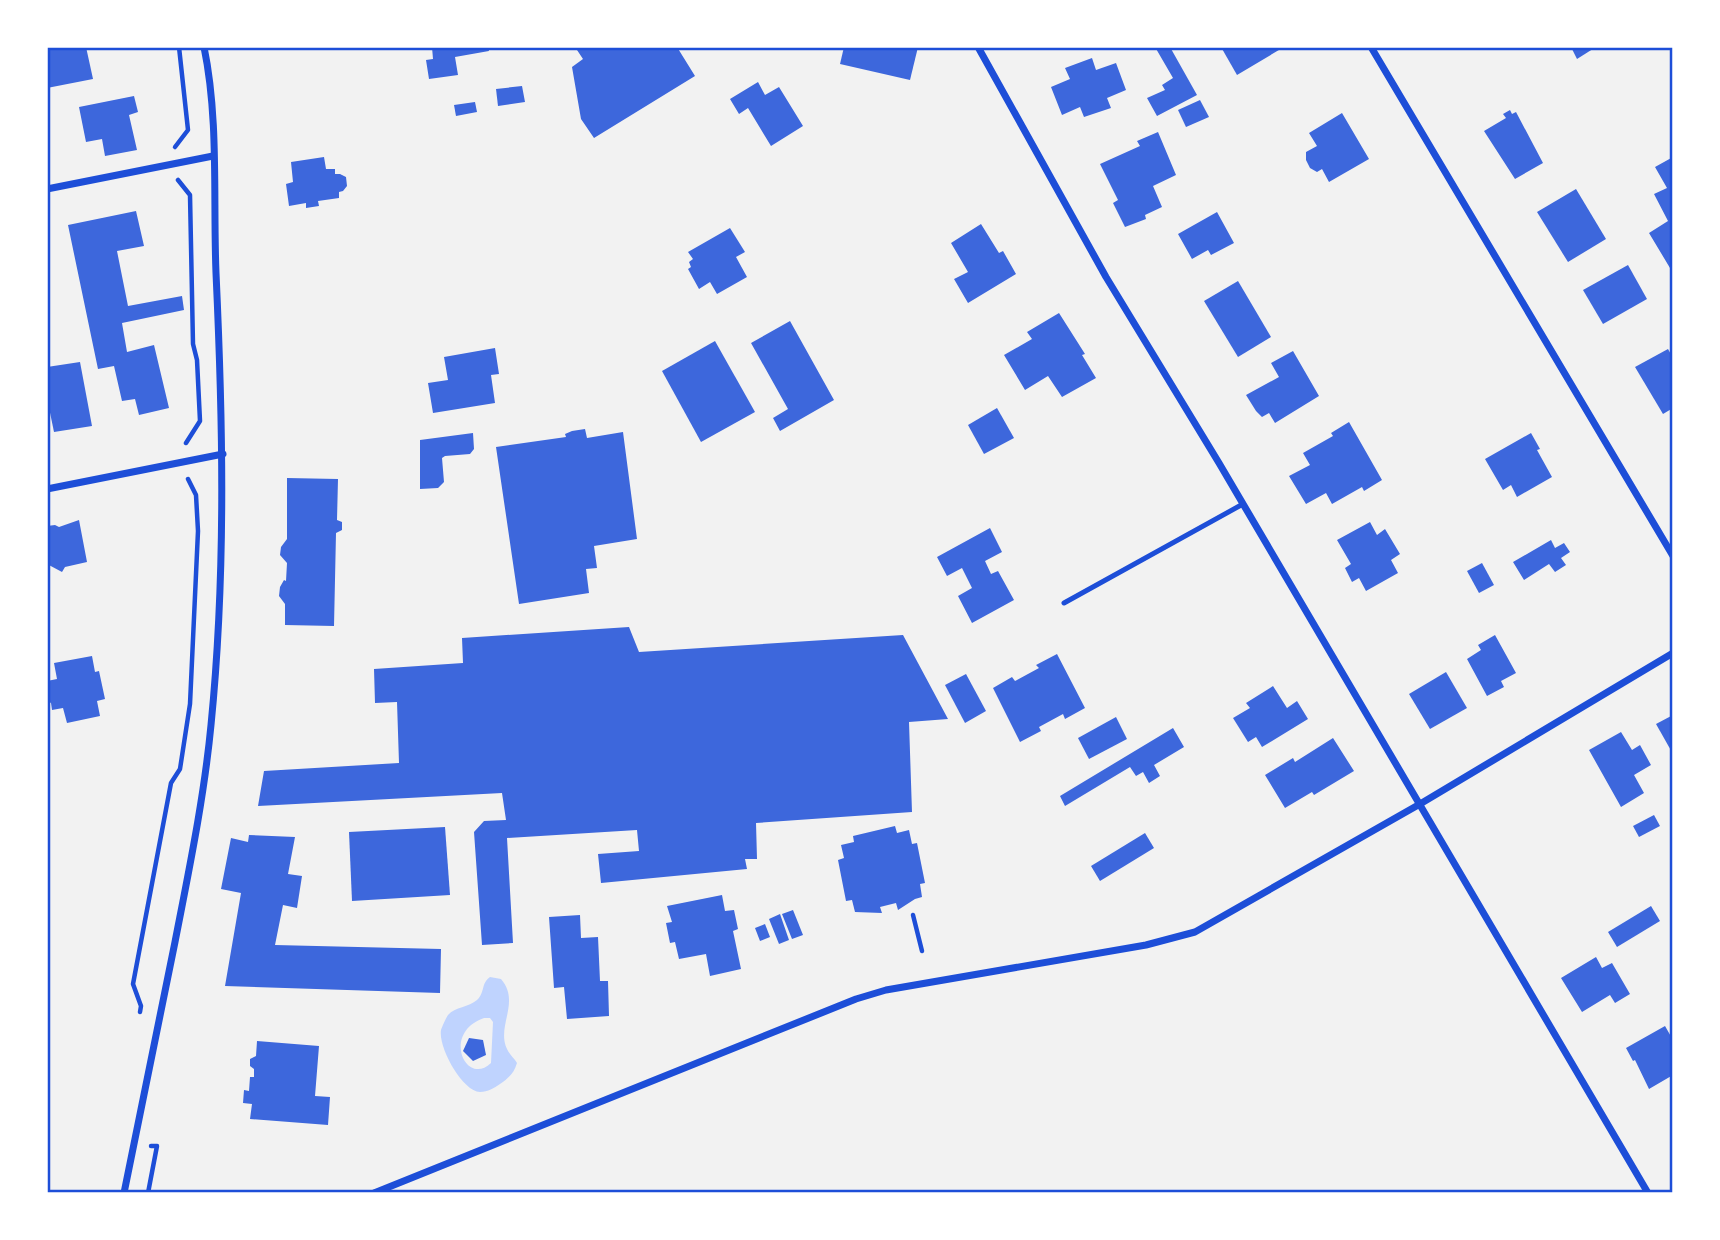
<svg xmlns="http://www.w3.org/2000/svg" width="1720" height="1240" font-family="'Fira Sans',sans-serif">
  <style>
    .water { fill: #bfd3fe; fill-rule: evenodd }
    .building { fill: #3d67dc }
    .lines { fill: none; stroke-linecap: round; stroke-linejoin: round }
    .path { stroke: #1d4ed8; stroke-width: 4.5 }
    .service { stroke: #1d4ed8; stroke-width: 5 }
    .minor { stroke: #1d4ed8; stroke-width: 7 }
    .neatline { fill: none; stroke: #1d4ed8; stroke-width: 2.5 }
  </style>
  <rect width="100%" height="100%" fill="#f2f2f2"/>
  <path class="water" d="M490,977L501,979C521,1002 496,1026 507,1049C509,1054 514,1058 517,1063C514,1073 509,1078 500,1084C494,1088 488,1092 480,1092C462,1091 438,1047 441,1030C442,1027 446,1018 448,1015C455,1007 469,1007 477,1000C485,993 481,983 490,977ZM484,1018H490L493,1022L491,1063C466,1087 441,1033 484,1018Z"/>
  <g class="building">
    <path d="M47,47H86L93,79L47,88Z"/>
    <path d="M432,47H488L489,51L455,57L458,75L429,79L426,60L433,59Z"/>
    <path d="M575,47H677L695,76L594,138L581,119L572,67L583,59Z"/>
    <path d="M844,47H918L910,80L840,64Z"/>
    <path d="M1155,47H1170L1197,95L1157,116L1147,98L1165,90L1162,85L1173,78Z"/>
    <path d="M1221,47H1284L1237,75Z"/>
    <path d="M1571,47H1596L1577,59Z"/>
    <path d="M1092,58L1096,70L1116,63L1126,90L1107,98L1111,108L1084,117L1080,107L1062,115L1051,87L1070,79L1065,68Z"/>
    <path d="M758,82L765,95L779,87L803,126L771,146L748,108L739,114L730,99Z"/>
    <path d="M522,86L525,102L498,106L496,89Z"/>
    <path d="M134,96L138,112L129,115L137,150L105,156L102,139L86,142L79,107Z"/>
    <path d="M1200,100L1209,117L1186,127L1178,110Z"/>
    <path d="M475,102L477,112L456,116L454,105Z"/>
    <path d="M1510,110L1512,114L1516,112L1543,163L1515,179L1484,131L1506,118L1503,114Z"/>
    <path d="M1342,113L1369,159L1329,182L1322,169L1317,172L1310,168L1306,160V152L1317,146L1309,133Z"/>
    <path d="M1158,132L1176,175L1153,186L1162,207L1145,215L1146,219L1125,227L1113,203L1118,200L1100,164L1140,146L1137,141Z"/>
    <path d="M324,157L326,169H335V174H340L346,177L347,186L343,191L339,192V198L318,201L319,206L306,208V203L289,206L286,184L293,182L291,162Z"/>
    <path d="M1673,157V273L1649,233L1668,221L1654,194L1667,188L1655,167Z"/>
    <path d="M1576,189L1606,239L1568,262L1537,212Z"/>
    <path d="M136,211L144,246L117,251L128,306L182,296L184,310L122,323L127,352L154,345L169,408L139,415L135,399L122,401L114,366L98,369L68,225Z"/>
    <path d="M1217,212L1234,243L1211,255L1208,250L1192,259L1178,234Z"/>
    <path d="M981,224L999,253L1003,251L1016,274L968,303L954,279L968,272L951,243Z"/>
    <path d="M730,228L745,252L736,257L747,277L717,294L710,282L699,289L688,269L691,267L689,262L693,259L688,252Z"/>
    <path d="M1628,265L1647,299L1603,324L1583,290Z"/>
    <path d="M1238,281L1271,337L1238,357L1204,301Z"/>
    <path d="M1059,313L1085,354L1082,355L1096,378L1062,397L1048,376L1025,390L1004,355L1032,339L1027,332Z"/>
    <path d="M790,321L834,400L780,431L773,418L788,409L751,343Z"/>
    <path d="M715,341L755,412L701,442L662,371Z"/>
    <path d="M495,348L499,374L491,375L495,403L433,413L428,383L448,380L444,357Z"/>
    <path d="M1668,349L1673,358V408L1663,414L1635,367Z"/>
    <path d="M1293,351L1319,396L1275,423L1269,413L1262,417L1256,411L1246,395L1279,377L1271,363Z"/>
    <path d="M80,362L92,426L54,432L47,398V367Z"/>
    <path d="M997,408L1014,438L984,454L968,425Z"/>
    <path d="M1349,422L1382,480L1364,491L1362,487L1332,504L1326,493L1306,504L1289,476L1310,465L1303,453L1333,436L1331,433Z"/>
    <path d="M585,429L587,438L623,432L637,539L594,546L597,568L586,569L589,593L519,604L496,447L566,437L565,434L572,431Z"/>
    <path d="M473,433L474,449L470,454L445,456L442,458L444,482L438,488L420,489V440Z"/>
    <path d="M1531,433L1540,449L1537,450L1552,477L1517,497L1511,485L1503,490L1485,459Z"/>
    <path d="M287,478L338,479L337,520L342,522V530L336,533L334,626L285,625V604L279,596L280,587L284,580L286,581L287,563L280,555L281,547L287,539Z"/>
    <path d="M79,520L87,562L65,567L62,572L47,564V526L55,525L59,527Z"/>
    <path d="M1370,522L1377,535L1385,529L1400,554L1391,560L1398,573L1366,591L1359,578L1352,582L1345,568L1351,564L1337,540Z"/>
    <path d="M990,528L1002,552L985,561L991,574L998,571L1014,600L972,623L958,596L972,588L962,568L947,576L937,557Z"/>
    <path d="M1551,540L1555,548L1564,543L1570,552L1561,558L1566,565L1555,572L1549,564L1524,580L1513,562Z"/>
    <path d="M1482,563L1494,585L1479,593L1467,571Z"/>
    <path d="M629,627L639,652L903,635L948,719L909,722L912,812L756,823L757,859H745L747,869L601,883L598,854L639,851L637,830L507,838L513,943L482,945L474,832L484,821L506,820L502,793L258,806L264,771L399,763L397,702L375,703L374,669L463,663L462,638Z"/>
    <path d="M1495,635L1516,673L1501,681L1504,687L1487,696L1467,659L1481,650L1478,645Z"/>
    <path d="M1057,654L1085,708L1065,719L1063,714L1039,727L1041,731L1020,742L993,688L1012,677L1015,681L1039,668L1036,665Z"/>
    <path d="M92,656L95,672L99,671L105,699L97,701L100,716L67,723L63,708L52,710L51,703L47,701V681L57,679L54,663Z"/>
    <path d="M1446,672L1467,708L1430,729L1409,694Z"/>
    <path d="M966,674L986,711L965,723L945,685Z"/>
    <path d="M1273,686L1287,708L1297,701L1308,719L1262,747L1256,737L1248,742L1233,718L1250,708L1246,703Z"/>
    <path d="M1673,715V754L1656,724Z"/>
    <path d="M1116,717L1127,739L1089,759L1078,738Z"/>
    <path d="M1173,728L1184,747L1154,765L1160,776L1149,783L1143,772L1136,776L1130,767L1065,806L1060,796Z"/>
    <path d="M1621,732L1632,750L1640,745L1651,765L1634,775L1644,793L1621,807L1589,750Z"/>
    <path d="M1333,738L1354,771L1314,795L1312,792L1285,808L1265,775L1293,758L1295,762Z"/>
    <path d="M1654,815L1660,826L1639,837L1633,826Z"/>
    <path d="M895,826L897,833L909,830L912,844L917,843L925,883L920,884L922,897L915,899L898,910L896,903L880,907L882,913L855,912L852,900L846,901L838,860L844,858L841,845L854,842L853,836Z"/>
    <path d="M445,827L450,895L352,901L349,832Z"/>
    <path d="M1145,833L1154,848L1100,881L1091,866Z"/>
    <path d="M249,835L295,837L288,874L302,876L297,908L283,905L275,945L441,949L440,993L225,986L241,893L221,889L231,838L248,842Z"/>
    <path d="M722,895L725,911L734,910L738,929L733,931L741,969L710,976L706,954L679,959L675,942L670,943L666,923L672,922L667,906Z"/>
    <path d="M1651,906L1660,921L1617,947L1608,932Z"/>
    <path d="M793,910L803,935L792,939L782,914Z"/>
    <path d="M780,914L789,940L779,944L769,919Z"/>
    <path d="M580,915L581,938L598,937L600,981H608L609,1016L567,1019L564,987L554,988L549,917Z"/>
    <path d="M765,924L770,937L760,941L755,928Z"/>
    <path d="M1596,957L1602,968L1612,963L1630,994L1615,1003L1610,995L1582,1012L1561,978Z"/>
    <path d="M1665,1026L1673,1040V1075L1649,1089L1635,1060L1633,1061L1626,1048Z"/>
    <path d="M469,1038L483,1040L486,1055L473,1061L463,1051Z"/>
    <path d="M257,1041L319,1046L315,1096L330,1097L328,1125L250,1119L252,1104L243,1103L244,1090L249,1091L250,1077H254V1069L250,1066V1059L256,1056Z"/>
  </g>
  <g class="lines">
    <g class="path">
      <path d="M175,147L188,130L179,47"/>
      <path d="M178,180L190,195L193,344L197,360L200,421L186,443"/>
      <path d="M913,915L922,951"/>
      <path d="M140,1012L141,1006L133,984L171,783L180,769L190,704L198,531L196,495L188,479"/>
      <path d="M148,1193L157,1146H151"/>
    </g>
    <path class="service" d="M1064,603L1243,504"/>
    <g class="minor">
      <path d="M978,47L1106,277L1219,463L1648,1193"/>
      <path d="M1371,47L1673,556"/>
      <path d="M47,189L213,156"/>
      <path d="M47,489L223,454"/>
      <path d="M124,1193C141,1109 158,1026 175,942C189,870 204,798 211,725C226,574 223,424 216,273C213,199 219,119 204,47"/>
      <path d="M374,1193L856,999L886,990L1146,945L1195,932L1420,804L1673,653"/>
    </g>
  </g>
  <rect width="1720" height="1240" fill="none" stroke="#ffffff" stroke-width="98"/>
  <rect x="49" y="49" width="1622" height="1142" class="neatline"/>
</svg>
